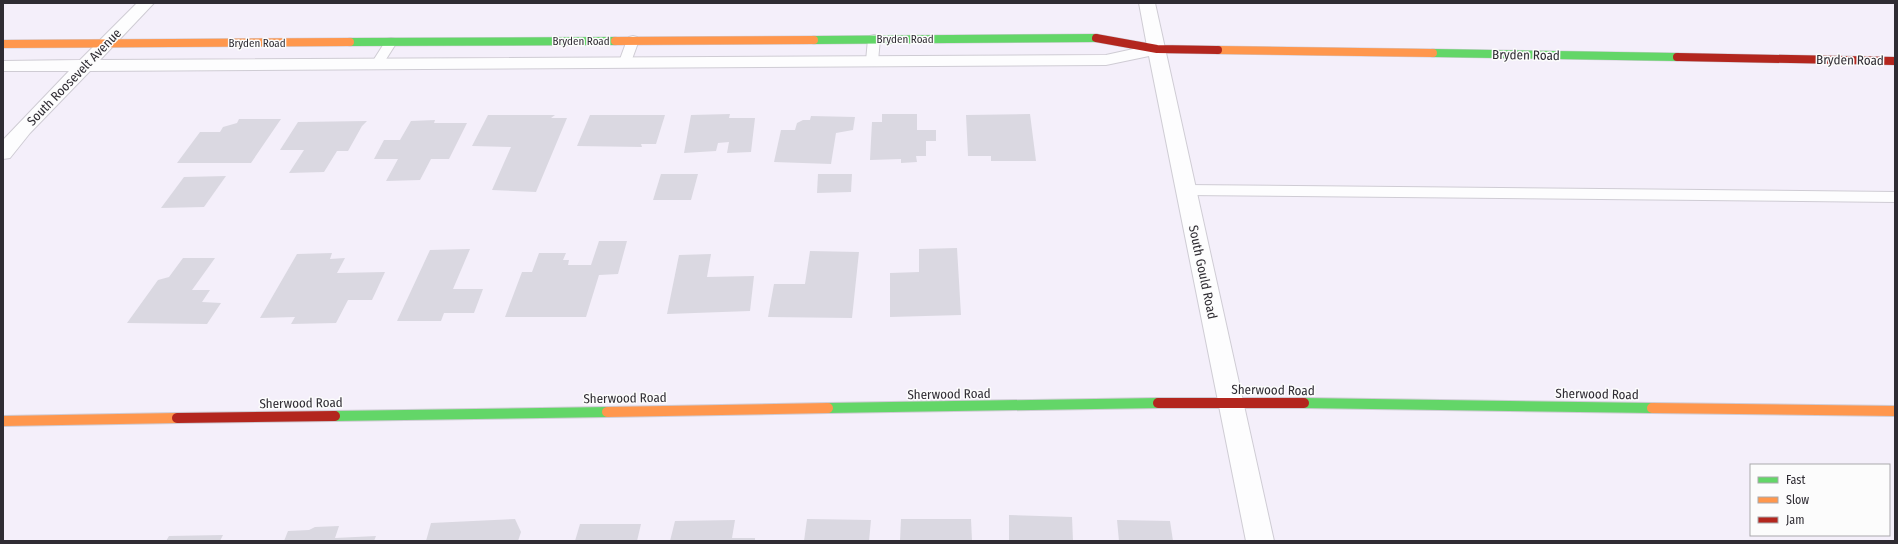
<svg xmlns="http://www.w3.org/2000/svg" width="1898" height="544" font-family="'Fira Sans Condensed',sans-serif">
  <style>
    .building { fill: #dad8e1 }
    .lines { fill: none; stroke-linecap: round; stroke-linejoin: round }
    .lane-casing { stroke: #cfccd4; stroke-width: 2 }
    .street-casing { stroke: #cfccd4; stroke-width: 2 }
    .fast-far1-casing { stroke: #cfccd4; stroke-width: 9 }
    .fast-casing { stroke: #cfccd4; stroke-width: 12 }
    .slow-far1-casing { stroke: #cfccd4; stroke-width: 9 }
    .slow-casing { stroke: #cfccd4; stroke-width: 12 }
    .jam-far1-casing { stroke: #cfccd4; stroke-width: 9 }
    .jam-casing { stroke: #cfccd4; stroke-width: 12 }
    .lane { fill: #fdfdfe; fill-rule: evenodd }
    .street { fill: #fdfdfe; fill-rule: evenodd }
    .fast-far1 { stroke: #63d668; stroke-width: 8 }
    .fast { stroke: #63d668; stroke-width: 10 }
    .slow-far1 { stroke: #ff974d; stroke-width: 8 }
    .slow { stroke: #ff974d; stroke-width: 10 }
    .jam-far1 { stroke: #b3261e; stroke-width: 8 }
    .jam { stroke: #b3261e; stroke-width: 10 }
    .labels { text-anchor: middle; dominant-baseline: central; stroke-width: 3; stroke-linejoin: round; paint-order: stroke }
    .far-street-label { font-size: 11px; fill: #2f2c33; stroke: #fcfcfc }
    .street-label { font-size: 13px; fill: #2f2c33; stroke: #fcfcfc }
  </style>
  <rect width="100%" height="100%" fill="#f4effa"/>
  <g class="building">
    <path d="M730,114L729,118H755L751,152L727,153L729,142L718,143L716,151L684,153L691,115Z"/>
    <path d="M882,114H917V130H936V141H926V156H916L917,162L901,163V159L870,160L872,122H882Z"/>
    <path d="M1030,114L1036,161H991V156H968L966,115Z"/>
    <path d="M488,115H555L551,118H567L536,192L492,190L511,147L472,146Z"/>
    <path d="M590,115H665L656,144H641L642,147L577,146Z"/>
    <path d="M811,116L855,117L853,130L836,133L831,164L774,162L781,130H795L797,123L803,120H810Z"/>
    <path d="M239,119H281L251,163H177L200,132H220L223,127L237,123Z"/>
    <path d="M435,120L434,123H467L449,159H431L420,180L386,181L398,159H374L384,140H400L411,121Z"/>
    <path d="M367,121L362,126L348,151H337L324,172L289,173L304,150H280L298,122Z"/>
    <path d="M661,174H698L691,200H653Z"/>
    <path d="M818,174H852L851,192L817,193Z"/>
    <path d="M226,176L204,207L161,208L184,177Z"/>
    <path d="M599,241H627L618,274L599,275L586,317H505L522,272H532L539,253H566L563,260H569L568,265H591Z"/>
    <path d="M957,248L961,315L890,317V273L919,272V249Z"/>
    <path d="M470,249L453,289H483L474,313H444L441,321H397L430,250Z"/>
    <path d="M810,251L859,252L852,318L768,317L774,284H805Z"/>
    <path d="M332,253L330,259L345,258L337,273L385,272L372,300H348L336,323L291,324L295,317L260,318L297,254Z"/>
    <path d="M711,254L707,277L754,276L750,311L667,314L679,255Z"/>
    <path d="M183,258H215L192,290H210L202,302L221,303L207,324L127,323L158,280L169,277Z"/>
    <path d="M1009,515L1072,517L1073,541H1009Z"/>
    <path d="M515,519L521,532L518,541H426L431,523Z"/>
    <path d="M807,519L871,520L869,541H804Z"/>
    <path d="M901,519H971L972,541H900Z"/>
    <path d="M735,520L732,538H755V541H670L675,521Z"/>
    <path d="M1117,520L1170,521L1173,541H1119Z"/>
    <path d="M580,524H641L637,541H575Z"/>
    <path d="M339,526L335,538L376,536L374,541H284L288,531L309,530L315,527Z"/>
    <path d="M223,535L220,541H166L169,536Z"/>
  </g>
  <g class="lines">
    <defs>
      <g id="lane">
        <path d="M874,35L878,36L880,39L878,61L877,64H867L866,61L868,39L870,36Z"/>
        <path d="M633,36L637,37L639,40L631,62L630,65H620L619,62L627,40L629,37Z"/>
        <path d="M391,38L395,39L397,42L383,64L382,67H372L371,64L385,42L387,39Z"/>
        <path d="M1186,185L1895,192V202L1186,195L1181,194L1179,190L1181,186Z"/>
      </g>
      <path id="street" d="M137,3H154L100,60L1106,55L1147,46L1139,3H1155L1274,541H1246L1149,56L1106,65L90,71L30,133L10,158L3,159V140L69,71H3V61L80,60Z"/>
      <g id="fast-far1">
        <path d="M814,40L1096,38"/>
        <path d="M350,42L615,41"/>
        <path d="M1433,53L1677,57"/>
      </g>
      <g id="fast">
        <path d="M1304,403L1652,408"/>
        <path d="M828,408L1158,403"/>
        <path d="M335,416L607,412"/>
      </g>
      <g id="slow-far1">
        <path d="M615,41L814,40"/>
        <path d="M3,44L350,42"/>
        <path d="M1218,50L1433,53"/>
      </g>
      <g id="slow">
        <path d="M1652,408L1895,411"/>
        <path d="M607,412L828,408"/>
        <path d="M3,421L177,418"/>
      </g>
      <g id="jam-far1">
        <path d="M1096,38L1157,49L1218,50"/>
        <path d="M1677,57L1895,61"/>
      </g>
      <g id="jam">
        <path d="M1158,403H1304"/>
        <path d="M177,418L335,416"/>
      </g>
    </defs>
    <use href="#lane" class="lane-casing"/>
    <use href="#street" class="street-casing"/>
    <use href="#fast-far1" class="fast-far1-casing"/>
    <use href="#fast" class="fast-casing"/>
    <use href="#slow-far1" class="slow-far1-casing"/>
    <use href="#slow" class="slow-casing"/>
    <use href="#jam-far1" class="jam-far1-casing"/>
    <use href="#jam" class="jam-casing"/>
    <use href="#lane" class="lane"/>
    <use href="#street" class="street"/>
    <use href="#fast-far1" class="fast-far1"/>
    <use href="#fast" class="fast"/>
    <use href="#slow-far1" class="slow-far1"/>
    <use href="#slow" class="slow"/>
    <use href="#jam-far1" class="jam-far1"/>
    <use href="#jam" class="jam"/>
  </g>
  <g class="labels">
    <g class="far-street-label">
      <text x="905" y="39">Bryden Road</text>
      <text x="581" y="41">Bryden Road</text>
      <text x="257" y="43">Bryden Road</text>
    </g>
    <g class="street-label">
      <text transform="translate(1526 55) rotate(1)">Bryden Road</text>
      <text transform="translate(1850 60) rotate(1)">Bryden Road</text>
      <text transform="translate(74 77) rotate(-46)">South Roosevelt Avenue</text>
      <text transform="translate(1203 272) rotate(78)">South Gould Road</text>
      <text transform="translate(1273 390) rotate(1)">Sherwood Road</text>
      <text transform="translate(949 394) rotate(-1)">Sherwood Road</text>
      <text transform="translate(1597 394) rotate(1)">Sherwood Road</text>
      <text transform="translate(625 398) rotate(-1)">Sherwood Road</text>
      <text transform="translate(301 403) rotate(-1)">Sherwood Road</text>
    </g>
  </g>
  <rect width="1898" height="544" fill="none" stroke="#2f2c33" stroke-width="8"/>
  <rect x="1750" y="464" width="140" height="72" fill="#fcfcfc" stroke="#aaa9ac"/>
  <rect x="1758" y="477" width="20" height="6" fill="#63d668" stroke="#aaa9ac"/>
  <text x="1786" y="484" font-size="12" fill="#2f2c33">Fast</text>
  <rect x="1758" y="497" width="20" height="6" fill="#ff974d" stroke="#aaa9ac"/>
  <text x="1786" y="504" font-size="12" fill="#2f2c33">Slow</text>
  <rect x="1758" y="517" width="20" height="6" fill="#b3261e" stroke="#aaa9ac"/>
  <text x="1786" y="524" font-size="12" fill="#2f2c33">Jam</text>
</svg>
